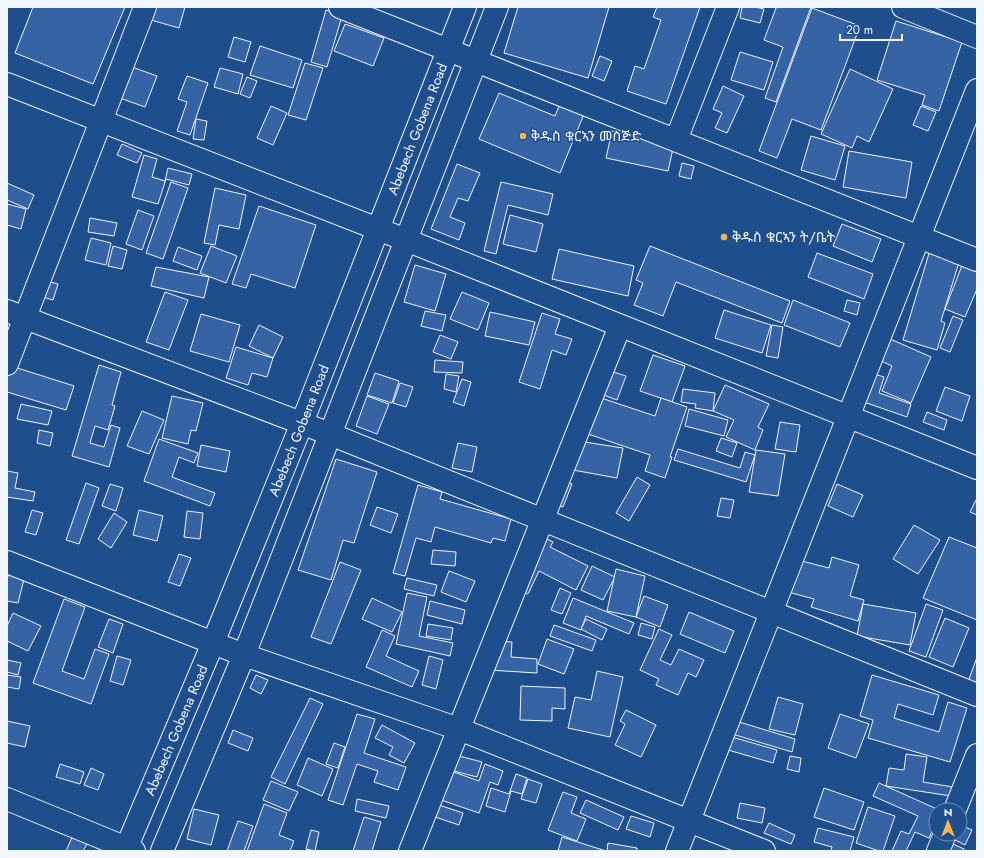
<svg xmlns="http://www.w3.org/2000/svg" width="984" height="858" font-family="Jost,'Noto Sans Ethiopic',sans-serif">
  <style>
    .building { fill: #3563a3; stroke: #f2f6ff }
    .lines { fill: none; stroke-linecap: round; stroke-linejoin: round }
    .minor-casing { stroke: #f2f6ff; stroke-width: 24 }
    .minor { stroke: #1f4e8c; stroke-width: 22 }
    .poi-dot { fill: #ffb74d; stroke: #1f4e8c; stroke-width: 1.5 }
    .labels { text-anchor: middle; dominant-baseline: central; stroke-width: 3; stroke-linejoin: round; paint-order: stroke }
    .street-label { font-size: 14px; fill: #f2f6ff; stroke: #1f4e8c }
    .poi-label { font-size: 14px; fill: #f2f6ff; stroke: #1f4e8c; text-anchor: start }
  </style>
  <rect width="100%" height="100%" fill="#1f4e8c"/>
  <g class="building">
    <path d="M33,7H125L93,84L15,53Z"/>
    <path d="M154,7H185L179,28L151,20Z"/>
    <path d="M518,7H609L588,78L504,53Z"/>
    <path d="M657,7H700L666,104L627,91L635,66L644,69L661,20L653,17Z"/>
    <path d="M742,7H755L764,9L760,23L740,18Z"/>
    <path d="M772,7H811L776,102L765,98L783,47L764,40L776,8Z"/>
    <path d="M812,8L860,26L821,130L792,119L777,158L759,151Z"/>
    <path d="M326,10L342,16L327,67L311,62Z"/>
    <path d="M896,21L962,42L939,111L922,105L925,95L877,80Z"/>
    <path d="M345,24L384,38L373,66L334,51Z"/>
    <path d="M234,37L251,42L245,62L228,57Z"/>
    <path d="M260,46L302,60L293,88L250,75Z"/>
    <path d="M740,52L773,62L764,90L731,80Z"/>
    <path d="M600,56L612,61L604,81L592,76Z"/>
    <path d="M305,63L323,68L306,120L288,115Z"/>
    <path d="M132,67L157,76L145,107L120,98Z"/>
    <path d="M220,68L243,74L238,94L214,87Z"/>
    <path d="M850,69L893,89L869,142L857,136L852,148L821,134Z"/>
    <path d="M187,76L208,83L190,135L177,131L187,102L178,99Z"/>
    <path d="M247,77L257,81L250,98L240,94Z"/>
    <path d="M723,86L744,96L727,133L715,128L722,113L713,109Z"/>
    <path d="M499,93L555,116L560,104L584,114L560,173L479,139Z"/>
    <path d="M271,106L287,113L273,145L257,138Z"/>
    <path d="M921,106L936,112L928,131L913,125Z"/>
    <path d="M196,119L207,121L204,140L193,139Z"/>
    <path d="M612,131L674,144L668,171L606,158Z"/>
    <path d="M811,136L845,146L835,180L801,170Z"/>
    <path d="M122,144L142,153L137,163L117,155Z"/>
    <path d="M849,151L912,162L906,198L843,187Z"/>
    <path d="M144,155L157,159L152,177L165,181L168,168L192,174L189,185L166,179L158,204L132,197Z"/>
    <path d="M682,163L694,166L691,179L679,176Z"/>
    <path d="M457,164L480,173L468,201L458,198L450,217L465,223L459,240L431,229Z"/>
    <path d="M171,182L188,188L163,259L146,253Z"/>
    <path d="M501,182L553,194L548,215L508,205L496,254L484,251Z"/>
    <path d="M7,183L34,195L28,209L7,200Z"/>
    <path d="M215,188L246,195L239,229L219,225L215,245L204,243Z"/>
    <path d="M7,204L26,209L21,229L7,225Z"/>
    <path d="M259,206L316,225L295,288L251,274L246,288L232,284Z"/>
    <path d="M138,210L154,216L142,250L126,244Z"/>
    <path d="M510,215L543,224L536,252L503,244Z"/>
    <path d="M90,218L117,223L114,236L88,232Z"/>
    <path d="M842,224L881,239L872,262L833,246Z"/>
    <path d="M91,238L111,243L106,265L85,260Z"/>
    <path d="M113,246L127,250L122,269L108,266Z"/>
    <path d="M211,246L237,256L226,283L200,273Z"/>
    <path d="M650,246L790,301L782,323L676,282L663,316L634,305L643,283L636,280Z"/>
    <path d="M178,247L202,256L197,270L173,261Z"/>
    <path d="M559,249L634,266L628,296L552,279Z"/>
    <path d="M930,250L960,259L941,321L945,323L937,350L903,340Z"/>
    <path d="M817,253L873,274L864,299L808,277Z"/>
    <path d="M963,263L977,269V289L965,317L945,309Z"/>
    <path d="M415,265L446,274L435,311L404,302Z"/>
    <path d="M156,267L209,277L204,298L151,286Z"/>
    <path d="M43,280L58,284L53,300L39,296Z"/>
    <path d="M165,292L188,300L169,350L146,342Z"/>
    <path d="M462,292L489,303L478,330L450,319Z"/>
    <path d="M793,300L850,323L840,347L784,325Z"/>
    <path d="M847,300L860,303L857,315L844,311Z"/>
    <path d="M724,310L771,325L762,353L715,338Z"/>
    <path d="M425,311L446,315L442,331L421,326Z"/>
    <path d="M490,312L535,322L529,345L485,336Z"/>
    <path d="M542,313L560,319L555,334L572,339L566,355L552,350L540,389L519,382Z"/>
    <path d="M201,314L240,325L229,362L190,351Z"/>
    <path d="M953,316L963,320L950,352L940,348Z"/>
    <path d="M259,325L283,337L273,358L249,346Z"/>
    <path d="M772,325L783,327L778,358L766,356Z"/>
    <path d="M440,335L458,342L451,359L433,352Z"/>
    <path d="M888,338L931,357L911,403L882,391L892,366L879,360Z"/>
    <path d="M236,347L273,358L267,377L252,373L248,385L226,378Z"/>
    <path d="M653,355L685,366L672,402L640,391Z"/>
    <path d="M435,360L463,362L462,373L434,372Z"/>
    <path d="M8,365L74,386L66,410L7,392V370Z"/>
    <path d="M99,365L121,372L112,405L115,406L108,430L95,426L90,443L104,447L111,425L120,428L109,467L72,456Z"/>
    <path d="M604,369L626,376L617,400L595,392Z"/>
    <path d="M375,373L399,381L392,403L367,395Z"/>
    <path d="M871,373L884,377L879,393L911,404L907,417L861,401Z"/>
    <path d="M446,374L459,376L456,392L444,389Z"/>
    <path d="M462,379L471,382L464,406L453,402Z"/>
    <path d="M400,383L413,387L406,407L393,403Z"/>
    <path d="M725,385L769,404L758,427L763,430L755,450L726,437L734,420L713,411Z"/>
    <path d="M945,387L970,396L962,421L936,411Z"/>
    <path d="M683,389L715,393L713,411L695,408L696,404L681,402Z"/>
    <path d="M592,395L655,416L661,398L687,407L670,457H672L665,478L645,471L650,455L579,431Z"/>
    <path d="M172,396L203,403L196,431L191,430L188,444L162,438Z"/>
    <path d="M367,396L389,404L377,434L356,426Z"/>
    <path d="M21,404L52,411L48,425L17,419Z"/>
    <path d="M689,409L728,420L724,436L685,426Z"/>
    <path d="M142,411L164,420L149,454L127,446Z"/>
    <path d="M927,412L947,420L944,430L923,422Z"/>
    <path d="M780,422L800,425L796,452L775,449Z"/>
    <path d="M39,430L53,433L50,446L37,443Z"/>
    <path d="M721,438L737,443L732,457L716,451Z"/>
    <path d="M159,439L198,453L194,463L179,457L172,477L215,493L210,506L144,481Z"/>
    <path d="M578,441L623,448L617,478L573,470Z"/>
    <path d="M458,443L477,447L472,472L452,468Z"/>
    <path d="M201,445L230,451L226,472L197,466Z"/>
    <path d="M678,449L740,468L745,452L755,455L746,482L674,460Z"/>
    <path d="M756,450L785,454L778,496L749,492Z"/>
    <path d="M336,459L377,472L354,543L343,540L331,580L298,570Z"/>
    <path d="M7,471L18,473L15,488L35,492L33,501L7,497Z"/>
    <path d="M637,477L650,485L629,521L616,513Z"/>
    <path d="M560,480L572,484L563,507L552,503Z"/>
    <path d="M86,483L99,488L79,544L66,540Z"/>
    <path d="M110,484L123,488L116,511L102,506Z"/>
    <path d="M837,484L863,495L853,517L828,506Z"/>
    <path d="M418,485L442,492L440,499L511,519L505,541L493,538L491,543L435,527L431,542L416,538L405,576L393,573Z"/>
    <path d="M721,498L734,500L730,518L717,516Z"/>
    <path d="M977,498V515L970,512Z"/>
    <path d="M377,507L398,514L391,533L370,525Z"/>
    <path d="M32,510L43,513L36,535L25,532Z"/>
    <path d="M139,510L163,516L157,541L133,535Z"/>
    <path d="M187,511L203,513L200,539L184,537Z"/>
    <path d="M114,513L127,522L111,548L98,539Z"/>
    <path d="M914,525L940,540L918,574L893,559Z"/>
    <path d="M539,535L553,542L550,547L588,566L576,590L539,571L528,594L514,586Z"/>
    <path d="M949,537L977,548V620L923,598Z"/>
    <path d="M433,550L456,552L455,566L431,564Z"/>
    <path d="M179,554L191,558L180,586L168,582Z"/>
    <path d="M832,557L859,565L850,596L864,600L858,621L811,607L814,599L788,592L798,560L829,568Z"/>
    <path d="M340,562L361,570L331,644L311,637Z"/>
    <path d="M592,566L615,577L603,600L581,590Z"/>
    <path d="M616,569L645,576L636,617L607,611Z"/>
    <path d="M449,571L475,581L466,602L441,592Z"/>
    <path d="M8,575L24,579L18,603L7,601V581Z"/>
    <path d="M407,578L437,585L434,596L404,589Z"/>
    <path d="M560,588L571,593L562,614L551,610Z"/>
    <path d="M407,593L427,597L419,636L453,643L450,656L396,644Z"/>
    <path d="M644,596L668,605L660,627L636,617Z"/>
    <path d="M372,598L402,612L392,632L362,619Z"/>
    <path d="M573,598L634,623L629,634L586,616L581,630L563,623Z"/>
    <path d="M64,599L85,607L62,671L84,679L95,649L109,654L91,704L33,683Z"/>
    <path d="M430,601L465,610L462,624L427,615Z"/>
    <path d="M863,604L916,613L910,645L857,636Z"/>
    <path d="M926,604L943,610L926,657L909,651Z"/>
    <path d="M689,612L734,631L725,653L680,634Z"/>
    <path d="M13,613L41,626L28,651L7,641V626Z"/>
    <path d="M945,618L969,628L953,667L929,657Z"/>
    <path d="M109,619L123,624L113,653L98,647Z"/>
    <path d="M586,619L607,629L602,640L581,629Z"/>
    <path d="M641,623L655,627L652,639L638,635Z"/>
    <path d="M428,624L453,628L451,640L426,636Z"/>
    <path d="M554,625L596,640L592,651L550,636Z"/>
    <path d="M659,629L672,635L660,660L671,665L679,649L704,660L696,677L688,673L678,695L656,685L659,679L640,670Z"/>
    <path d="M382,630L395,636L386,656L419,671L412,687L366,667Z"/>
    <path d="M547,639L574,649L564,674L538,664Z"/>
    <path d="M490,641L512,642L511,657L537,659V673L488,670Z"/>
    <path d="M117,656L131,660L123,685L110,681Z"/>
    <path d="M429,656L443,660L436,689L422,685Z"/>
    <path d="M977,657V685L968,682Z"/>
    <path d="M7,660L21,663L18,675L7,672Z"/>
    <path d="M597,671L623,677L610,737L568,728L575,697L591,700Z"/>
    <path d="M7,675L21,677L19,689L7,687Z"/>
    <path d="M256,675L268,680L261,694L250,688Z"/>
    <path d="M872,675L939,695L933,715L898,704L894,718L939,732L948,702L967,708L950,762L868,738L873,720L860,716Z"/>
    <path d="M521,686L565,688V709L552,708V721L520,720Z"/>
    <path d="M778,697L803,704L795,735L769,729Z"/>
    <path d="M310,698L323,704L285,784L271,777Z"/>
    <path d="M626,710L656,725L641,757L615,745L625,724L620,721Z"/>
    <path d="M357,714L375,719L364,753L406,767L398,790L374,782L378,771L357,764L343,805L328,800Z"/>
    <path d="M840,714L869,724L856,758L828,748Z"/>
    <path d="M7,721L30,726L25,747L7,743Z"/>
    <path d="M736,721L795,739L792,752L732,734Z"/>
    <path d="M382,725L415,743L404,763L389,755L393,747L375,738Z"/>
    <path d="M233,730L253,738L248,751L228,743Z"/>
    <path d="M732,737L777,750L773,763L728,750Z"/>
    <path d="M334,743L345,747L338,768L326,764Z"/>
    <path d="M906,754L927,757L923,782L953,787L951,796L886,786L889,768L904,770Z"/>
    <path d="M459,756L482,762L477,777L454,771Z"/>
    <path d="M790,756L801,758L799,772L787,769Z"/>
    <path d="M308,758L333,769L322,796L297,785Z"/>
    <path d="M60,764L84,772L80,784L56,777Z"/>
    <path d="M485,764L503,771L498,785L490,782L479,813L438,799L448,770L479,781Z"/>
    <path d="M91,768L104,774L98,790L84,785Z"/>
    <path d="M516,774L527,778L522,794L511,791L505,812L486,806L491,788L509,794Z"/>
    <path d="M528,779L542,784L536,803L521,799Z"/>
    <path d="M271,781L298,792L289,811L263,800Z"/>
    <path d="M879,783L939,810H936V823L929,838L915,832L906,851H892L901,831L909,834L918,816L873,796Z"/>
    <path d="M824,788L864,802L854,830L814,817Z"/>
    <path d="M563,792L577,797L571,813L586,819L577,841L548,830Z"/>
    <path d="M357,799L389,806L386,818L355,811Z"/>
    <path d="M586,800L624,817L618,830L580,813Z"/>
    <path d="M433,803L463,813L459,825L429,815Z"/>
    <path d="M740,803L765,808L762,823L737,818Z"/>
    <path d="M264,804L287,813L279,835L294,841L290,851H247Z"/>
    <path d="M868,807L895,816L883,851H879L856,843Z"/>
    <path d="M194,809L219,815L211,845L187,839Z"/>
    <path d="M631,816L654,823L650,837L626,829Z"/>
    <path d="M364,817L381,822L372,851H353Z"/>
    <path d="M238,821L253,826L244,851H227Z"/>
    <path d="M769,823L795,835L791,844L764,833Z"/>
    <path d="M960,825L972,830L965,845L951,838L953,834H960Z"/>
    <path d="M818,828L854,837L850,851H831L832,847L814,842Z"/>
    <path d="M311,830L319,832L315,851L306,849Z"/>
    <path d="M73,835L88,842L83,851H66Z"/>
    <path d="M562,837L606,851H558Z"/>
    <path d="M942,839L964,849V851H936Z"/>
    <path d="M608,843L637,848V851H607Z"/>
  </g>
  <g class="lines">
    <defs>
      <g id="minor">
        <path d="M340,7L977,260"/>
        <path d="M903,7L977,37"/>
        <path d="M7,84L406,240L977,468"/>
        <path d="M676,140L728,7"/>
        <path d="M7,311L330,434L977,695"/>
        <path d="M7,364L145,7"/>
        <path d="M7,562L244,655L459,729L764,851"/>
        <path d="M7,799L134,851"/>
        <path d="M955,810L977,755"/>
        <path id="s1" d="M125,851L213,643L302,423L465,7"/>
        <path d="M162,851L244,655L497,7"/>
        <path d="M410,851L620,326"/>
        <path d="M677,851L977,90"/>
        <path d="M938,851L945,834"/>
      </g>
    </defs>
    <use href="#minor" class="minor-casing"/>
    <use href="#minor" class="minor"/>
  </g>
  <g class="poi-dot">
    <circle cx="523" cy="136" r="4"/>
    <circle cx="724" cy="237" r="4"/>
  </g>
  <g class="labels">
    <g class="street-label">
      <text stroke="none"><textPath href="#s1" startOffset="779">Abebech Gobena Road</textPath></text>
      <text stroke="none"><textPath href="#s1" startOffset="455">Abebech Gobena Road</textPath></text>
      <text stroke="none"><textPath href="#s1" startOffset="131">Abebech Gobena Road</textPath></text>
    </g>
    <g class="poi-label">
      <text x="531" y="136">ቅዱስ ቁርኣን መስጅድ</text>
      <text x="732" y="237">ቅዱስ ቁርኣን ት/ቤት</text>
    </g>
  </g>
  <rect width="984" height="858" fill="none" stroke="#f2f6ff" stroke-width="16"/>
  <g transform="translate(948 822)"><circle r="19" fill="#1f4e8c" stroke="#7391ba"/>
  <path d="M0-3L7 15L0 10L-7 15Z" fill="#ffb74d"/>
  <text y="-6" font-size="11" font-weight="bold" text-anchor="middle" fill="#f2f6ff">N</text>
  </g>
  <path d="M840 34v6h62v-6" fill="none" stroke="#f2f6ff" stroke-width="2"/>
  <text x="846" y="34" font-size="12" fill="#f2f6ff" stroke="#1f4e8c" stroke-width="3" paint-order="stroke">20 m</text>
</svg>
